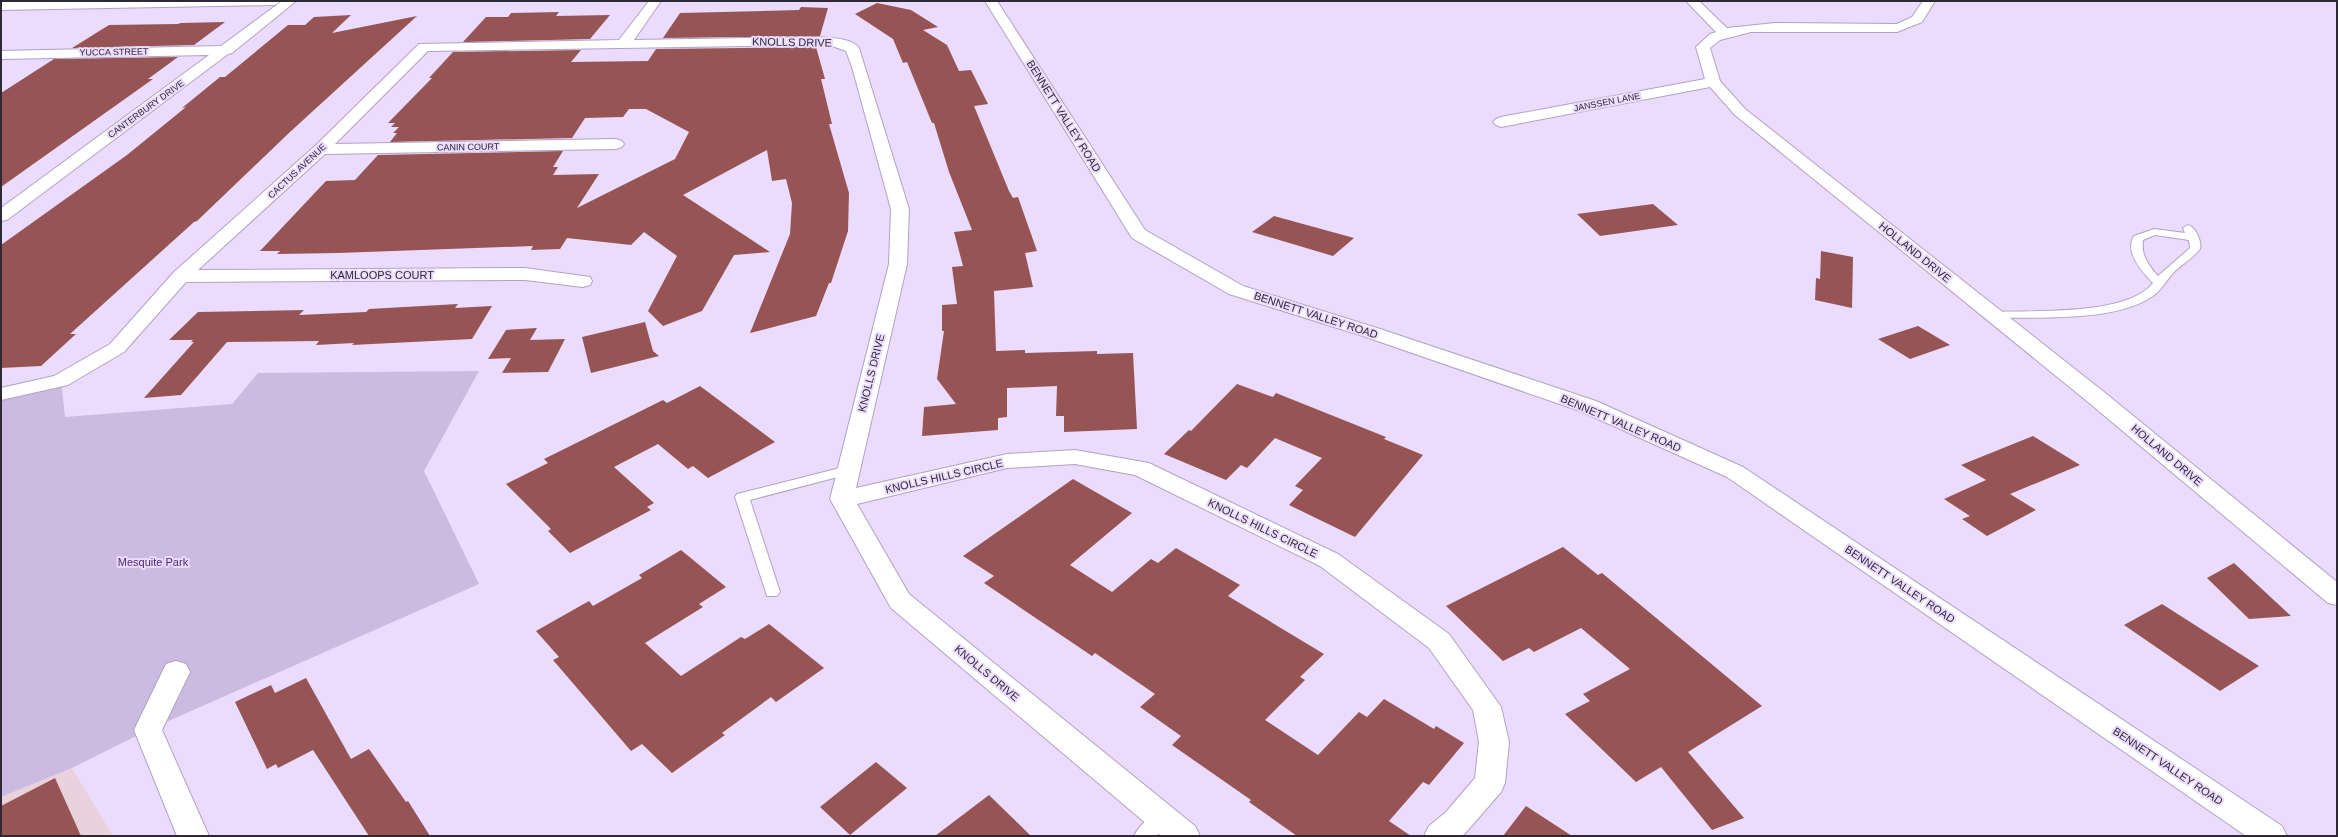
<svg xmlns="http://www.w3.org/2000/svg" width="2338" height="837" font-family="Helvetica,sans-serif">
  <style>
    .education { fill: #e9d2dc }
    .green { fill: #ccbae1 }
    .building { fill: #965554 }
    .lines { fill: none; stroke-linecap: round; stroke-linejoin: round }
    .service-casing { stroke: #b1a2c3; stroke-width: 2 }
    .minor-casing { stroke: #b1a2c3; stroke-width: 2 }
    .tertiary-casing { stroke: #b1a2c3; stroke-width: 2 }
    .service { fill: #fff; fill-rule: evenodd }
    .minor { fill: #fff; fill-rule: evenodd }
    .tertiary { fill: #fff; fill-rule: evenodd }
    .labels { text-anchor: middle; dominant-baseline: central; stroke-width: 4; stroke-linejoin: round; paint-order: stroke }
    .far-street-label { font-size: 9px; fill: #2f2936; stroke: #ebdbfd }
    .street-label { font-size: 11px; fill: #2f2936; stroke: #ebdbfd }
    .park-label { font-size: 11px; fill: #4e296e; stroke: #ebdbfd }
  </style>
  <rect width="100%" height="100%" fill="#ebdbfd"/>
  <path class="education" d="M72,768L113,836H1V797Z"/>
  <path class="green" d="M479,371L424,471L479,584L148,730L72,768L1,797V394L61,381L65,417L232,404L258,373Z"/>
  <g class="building">
    <path d="M877,3L911,10L938,27L923,30L947,45L959,71L971,70L988,104L974,106L1009,191L1013,198L1018,197L1037,251L1025,253L1033,287L994,291L996,351L1025,350V353L1097,351V354L1133,353L1137,429L1064,432V416H1056L1057,386L1007,388V417L998,418V430L922,436L924,407L956,404L937,379L944,331H942V305L957,304L952,267L963,266L954,232L972,230L949,172L934,123H932L907,62L903,63L893,39L855,14Z"/>
    <path d="M801,7L828,8L820,36L663,38L680,13L799,10Z"/>
    <path d="M559,12L556,16L610,15L590,39L463,42L486,17H508L511,13Z"/>
    <path d="M351,15L332,33L417,16L290,132L197,221L194,222L70,334H76L41,366L1,368V245L127,155L186,107L182,108L220,77H225L288,25H305L314,17Z"/>
    <path d="M225,22L194,45L72,48L109,25L178,24L181,23Z"/>
    <path d="M816,47L825,79H821L832,124H829L849,193L848,231L831,283H829L816,316L750,333L790,234L792,203L786,179L772,181L767,150L683,195L770,252L734,255L702,311L663,326L648,311L677,256L644,232L631,245L567,238L560,249L531,250L533,246L338,253L277,254L280,251H260L326,181L355,180L378,155L563,151L553,167H558L553,175L599,174L577,208L675,159L689,132L646,109H629L623,117L585,118L572,138L390,142L397,133H393L399,127H391L395,123H388L432,78H429L453,52L581,50L571,62L648,61L656,49Z"/>
    <path d="M178,57L148,79H153L1,187V93L54,59Z"/>
    <path d="M1653,204L1678,225L1600,236L1577,214Z"/>
    <path d="M1274,216L1354,238L1333,256L1252,232Z"/>
    <path d="M1821,251L1853,257L1852,308L1815,300L1816,278L1820,279Z"/>
    <path d="M458,304L455,308L492,306L472,339L352,345L354,343L316,345L319,341L227,342L181,395L144,398L194,342H191L193,340H169L198,312L304,310L299,315L366,312L369,309Z"/>
    <path d="M645,322L653,351L659,356L591,373L582,337Z"/>
    <path d="M1918,326L1950,345L1910,359L1878,339Z"/>
    <path d="M537,328L530,340L565,339L548,372L502,373L511,358L488,359L506,330Z"/>
    <path d="M1237,384L1273,397L1276,393L1386,437L1384,439L1423,455L1355,537L1289,505L1303,490L1295,486L1322,458L1275,438L1247,468L1241,465L1226,480L1164,454L1189,430L1191,431Z"/>
    <path d="M700,386L775,442L708,478L693,466L688,469L658,444L614,467L654,503L647,507L651,510L570,553L548,531L551,529L506,484L548,463L544,459L663,400L667,403Z"/>
    <path d="M2033,436L2080,465L2010,494L2036,510L1987,536L1962,519L1970,516L1944,499L1986,480L1961,465Z"/>
    <path d="M1073,479L1132,513L1070,565L1112,592L1151,559L1158,563L1176,548L1240,585L1228,596L1324,654L1300,677L1305,680L1265,720L1318,755L1359,712L1367,717L1384,699L1434,729L1436,726L1464,743L1429,785L1423,782L1389,821L1411,836H1297L1249,802L1251,800L1172,745L1181,736L1140,707L1155,694L1095,653L1092,656L984,583L994,576L963,556Z"/>
    <path d="M1563,547L1598,575L1602,573L1762,706L1688,752L1744,818L1712,830L1661,767L1636,782L1565,714L1590,701L1583,694L1630,669L1581,628L1534,652L1529,648L1503,661L1446,606Z"/>
    <path d="M681,550L726,587L699,604L703,607L645,643L681,676L741,637L745,639L769,624L824,668L776,702L771,697L722,733L725,735L672,773L642,744L631,751L553,660L559,657L536,631L589,601L593,606L642,578L639,575Z"/>
    <path d="M2234,563L2291,616L2249,619L2207,578Z"/>
    <path d="M2162,604L2259,666L2220,691L2124,625Z"/>
    <path d="M306,678L351,759L369,749L406,802L408,801L430,836H369L313,750L278,768L276,764L267,769L235,702L271,685L275,693Z"/>
    <path d="M876,762L907,788L850,835L820,807Z"/>
    <path d="M55,778L81,836H1V806Z"/>
    <path d="M989,795L1031,836H935Z"/>
    <path d="M1526,806L1572,836H1503Z"/>
  </g>
  <g class="lines">
    <defs>
      <g id="service">
        <path d="M2188,225C2196,227 2202,242 2200,249C2194,257 2183,264 2175,271C2167,279 2162,290 2153,296C2116,322 2038,317 1994,318L1988,315L1994,312C2034,310 2127,316 2153,283C2142,272 2124,252 2134,236L2154,229L2185,233L2183,228ZM2155,235L2189,240L2190,248L2158,276C2148,265 2141,255 2143,240Z"/>
        <path d="M848,466L855,470L853,473L750,500L780,592L777,596H767L735,497L737,494Z"/>
        <path d="M1163,810L1169,812L1172,818L1169,824L1156,836H1134C1139,825 1152,814 1163,810Z"/>
      </g>
      <g id="minor">
        <path d="M282,1H296L232,53L228,54L7,220L1,221V208L209,55L1,59V51L221,46Z"/>
        <path d="M649,1H661L634,40L815,37C827,38 851,37 859,48L909,209L907,264L856,488L1007,454L1075,450L1149,463L1338,554L1449,634L1501,707L1509,742L1505,783L1501,792L1468,830L1462,836H1424L1429,826L1446,812L1475,778L1479,742L1473,710L1429,648L1320,566L1135,475L1075,464L1007,468L857,504L909,594L1195,826L1200,836H1161L891,608L830,499L889,264L891,209L852,67L846,51L835,47L815,45L428,51L335,144L616,139L622,141L624,144L622,147L616,149L325,154L198,270L525,268L590,277L592,281L590,285L583,287L525,280L186,282L124,352L68,385L1,400V388L54,376L110,344L174,272L315,146L419,44L619,40Z"/>
        <path d="M1686,1H1699L1727,28L1775,23L1897,24L1912,17L1923,1H1935L1922,22L1897,32H1751L1720,40L1710,48L1720,81L1745,109L2104,392L2337,582V605L2328,603L2088,402L1735,115L1710,87L1501,127L1496,125L1493,122L1496,119L1501,117L1705,79L1696,47L1710,34L1716,32Z"/>
        <path d="M176,661L186,664L190,672L162,730L209,836H177L134,730L166,664Z"/>
      </g>
      <g id="tertiary">
        <path d="M64,1H281L275,5L1,10V2Z"/>
        <path d="M985,1H997L1145,230L1243,286L1377,328L1596,401L1743,467L2282,826L2287,836H2246L1727,477L1580,411L1363,336L1229,294L1132,238Z"/>
      </g>
    </defs>
    <use href="#service" class="service-casing"/>
    <use href="#minor" class="minor-casing"/>
    <use href="#tertiary" class="tertiary-casing"/>
    <use href="#service" class="service"/>
    <use href="#minor" class="minor"/>
    <use href="#tertiary" class="tertiary"/>
  </g>
  <g class="labels">
    <g class="far-street-label">
      <text transform="translate(114 52) rotate(-1)">YUCCA STREET</text>
      <text transform="translate(1607 102) rotate(-11)">JANSSEN LANE</text>
      <text transform="translate(146 109) rotate(-36)">CANTERBURY DRIVE</text>
      <text transform="translate(468 147) rotate(-1)">CANIN COURT</text>
      <text transform="translate(297 171) rotate(-43)">CACTUS AVENUE</text>
    </g>
    <g class="street-label">
      <text transform="translate(792 42) rotate(1)">KNOLLS DRIVE</text>
      <text transform="translate(1064 116) rotate(58)">BENNETT VALLEY ROAD</text>
      <text transform="translate(1915 252) rotate(39)">HOLLAND DRIVE</text>
      <text x="382" y="275">KAMLOOPS COURT</text>
      <text transform="translate(1316 315) rotate(18)">BENNETT VALLEY ROAD</text>
      <text transform="translate(871 373) rotate(-76)">KNOLLS DRIVE</text>
      <text transform="translate(1621 423) rotate(23)">BENNETT VALLEY ROAD</text>
      <text transform="translate(2167 455) rotate(40)">HOLLAND DRIVE</text>
      <text transform="translate(944 476) rotate(-13)">KNOLLS HILLS CIRCLE</text>
      <text transform="translate(1263 528) rotate(26)">KNOLLS HILLS CIRCLE</text>
      <text transform="translate(1900 584) rotate(34)">BENNETT VALLEY ROAD</text>
      <text transform="translate(987 673) rotate(40)">KNOLLS DRIVE</text>
      <text transform="translate(2168 766) rotate(34)">BENNETT VALLEY ROAD</text>
    </g>
    <g class="park-label">
      <text x="153" y="562">Mesquite Park</text>
    </g>
  </g>
  <rect width="2338" height="837" fill="none" stroke="#2f2936" stroke-width="4"/>
</svg>
